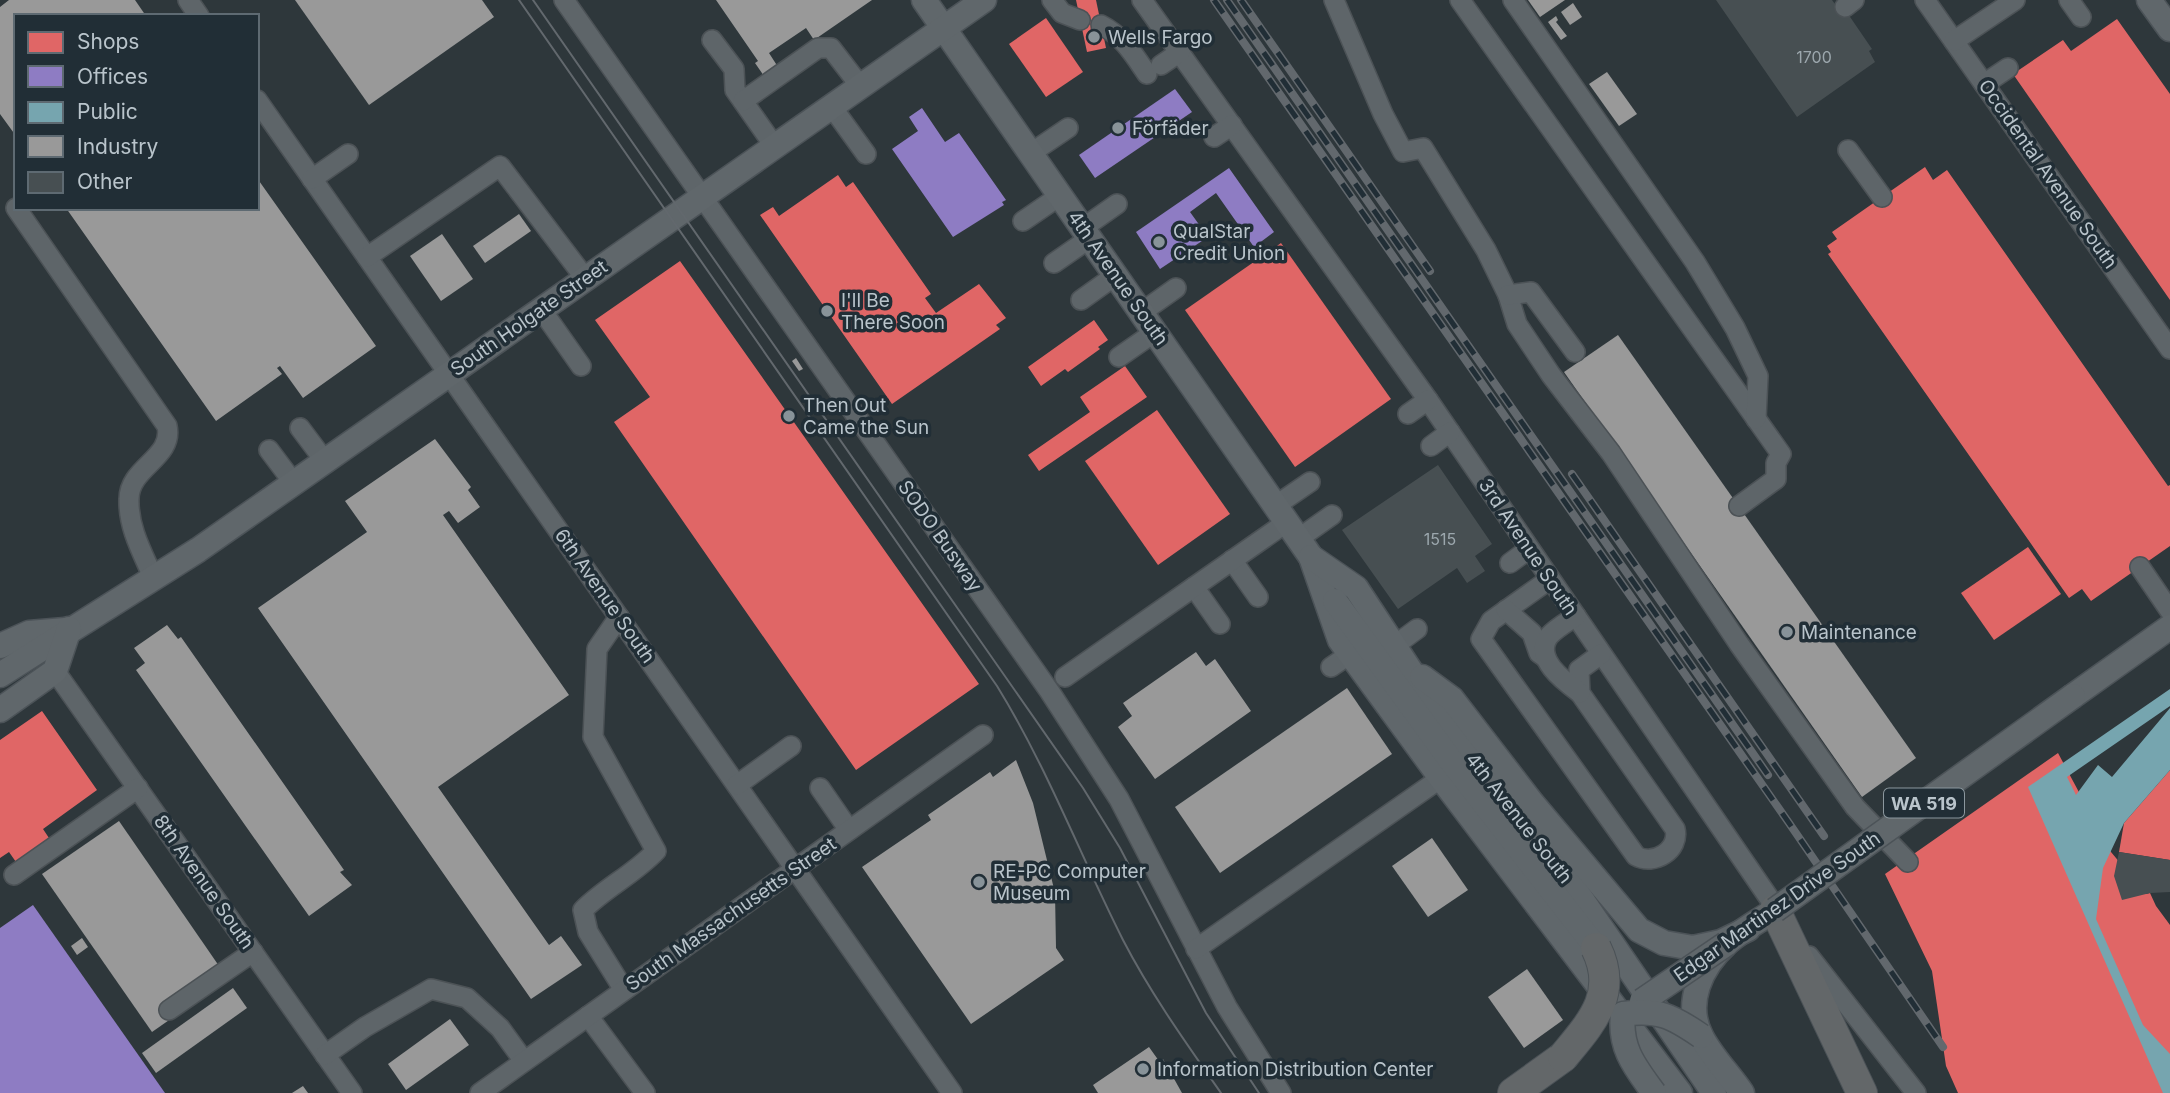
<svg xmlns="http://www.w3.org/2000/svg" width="2170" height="1093" font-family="Inter,sans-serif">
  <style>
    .shops { fill: #e06666 }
    .offices { fill: #8e7cc3 }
    .public { fill: #76a5af }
    .industry { fill: #999 }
    .building { fill: #474f52 }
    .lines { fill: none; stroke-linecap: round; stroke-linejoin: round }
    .minor-casing { stroke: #4c5256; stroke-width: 22 }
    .major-casing { stroke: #4c5358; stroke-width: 27 }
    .highway-casing { stroke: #4b5257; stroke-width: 32 }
    .minor { stroke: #5e6569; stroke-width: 19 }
    .major { stroke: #60676b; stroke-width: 24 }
    .highway { stroke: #636769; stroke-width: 30 }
    .tram { stroke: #62686d; stroke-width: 2 }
    .rail-casing { stroke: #62686d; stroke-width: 8 }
    .rail { stroke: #212e36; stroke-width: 5; stroke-dasharray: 16; stroke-linecap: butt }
    .major-bridge-casing { stroke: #4c5358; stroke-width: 27; stroke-linecap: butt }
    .highway-bridge-casing { stroke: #4b5257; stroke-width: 32; stroke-linecap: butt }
    .major-bridge { stroke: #60676b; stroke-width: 24 }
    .highway-bridge { stroke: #636769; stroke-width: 30 }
    .poi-dot { fill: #889399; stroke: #212e36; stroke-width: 2.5 }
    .labels { text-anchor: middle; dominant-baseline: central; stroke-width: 7; stroke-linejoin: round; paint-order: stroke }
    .number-label { font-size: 16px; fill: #9ca7ad }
    .shield { fill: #212e36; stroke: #8b979e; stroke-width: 2 }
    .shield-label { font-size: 18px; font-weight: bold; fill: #b9c4cb }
    .poi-label { font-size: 19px; fill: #b9c4cb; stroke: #212e36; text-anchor: start }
    .street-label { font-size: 19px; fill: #b9c4cb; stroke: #212e36 }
  </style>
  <rect width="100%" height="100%" fill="#2e373b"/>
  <g class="shops">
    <path d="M1076,0H1096L1106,48L1087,52Z"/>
    <path d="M1046,18L1083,72L1046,97L1009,44Z"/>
    <path d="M2117,19L2170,94V300L2013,74L2063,40L2071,51Z"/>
    <path d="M1925,167L1933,180L1947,170L2168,486L2170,485V546L2091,601L2082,589L2069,598L1828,254L1831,252L1827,246L1837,239L1832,232Z"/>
    <path d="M838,175L846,187L853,182L931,294L925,298L936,313L979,284L1006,318L996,325L1000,329L892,404L760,215L773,207L779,216Z"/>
    <path d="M1281,243L1391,399L1295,467L1185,310Z"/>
    <path d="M680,261L979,684L856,770L614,422L650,397L595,320Z"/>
    <path d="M1094,320L1108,340L1098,347L1100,349L1068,372L1065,369L1041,386L1028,367Z"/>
    <path d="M1125,366L1147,397L1039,471L1028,455L1090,412L1080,397Z"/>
    <path d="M1157,410L1230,514L1158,565L1085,461Z"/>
    <path d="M2028,547L2061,594L1994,640L1961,593Z"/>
    <path d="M42,711L97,790L43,829L49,838L16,862L9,852L0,858V740Z"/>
    <path d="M2058,753L2111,852L2146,894L2150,893L2156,906L2170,925V1093H1958L1946,1066L1932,971L1885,874Z"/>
    <path d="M2170,770V860L2119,852L2124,823Z"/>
  </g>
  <g class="offices">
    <path d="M1175,89L1192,112L1095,178L1079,155Z"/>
    <path d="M922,108L945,142L959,133L1006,200L1002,202L1004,205L953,237L892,149L918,131L909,117Z"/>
    <path d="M1229,168L1274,232L1254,247L1216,193L1190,212L1208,237L1160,269L1136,232Z"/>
    <path d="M33,905L165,1093H0V928Z"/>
  </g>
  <path class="public" d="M2170,689V706L2067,777L2076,795L2098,765L2112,777L2170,708V770L2124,823L2103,868L2096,919L2143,1025L2170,1054V1093H2163L2028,787Z"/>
  <g class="industry">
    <path d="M9,0H135L146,16H16V136L0,114V7Z"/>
    <path d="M295,0H482L494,17L369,105Z"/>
    <path d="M716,0H872L814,40L806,28L769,53L778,67L764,76L755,63L758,61Z"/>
    <path d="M1528,0H1565L1540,17Z"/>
    <path d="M1573,3L1582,17L1570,25L1561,12Z"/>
    <path d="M1556,16L1558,20L1556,22L1567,36L1561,40L1548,22Z"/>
    <path d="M1607,72L1637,114L1619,126L1589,84Z"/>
    <path d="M257,178L376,346L303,398L280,366L277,368L282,374L216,421L66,208H257Z"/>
    <path d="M519,214L531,231L485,263L473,246Z"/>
    <path d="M442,234L473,279L441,301L410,256Z"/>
    <path d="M1618,335L1916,758L1862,797L1564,372Z"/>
    <path d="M796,358L803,369L799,371L792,361Z"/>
    <path d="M435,439L471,487L468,490L480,507L458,523L449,511L443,515L569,695L438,787L549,945L561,936L582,965L531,999L258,608L367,532L345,501Z"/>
    <path d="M167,625L178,639L181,637L344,870L340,872L352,885L309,916L136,670L145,663L134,648Z"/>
    <path d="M1196,652L1206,666L1215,659L1251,711L1155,779L1118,727L1132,716L1123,703Z"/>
    <path d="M1347,688L1392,754L1220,873L1175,807Z"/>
    <path d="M1016,760L1033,803L1055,893L1056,948L1064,960L971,1024L862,867L931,820L928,815L990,772L993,777Z"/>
    <path d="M119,821L228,979L152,1032L42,874Z"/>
    <path d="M1432,838L1468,890L1428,917L1392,866Z"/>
    <path d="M82,938L88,947L77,955L71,946Z"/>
    <path d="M1527,969L1563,1020L1524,1048L1488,997Z"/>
    <path d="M233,988L247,1008L156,1073L142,1053Z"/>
    <path d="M450,1019L469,1045L406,1090L388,1064Z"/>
    <path d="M1149,1047L1159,1061L1163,1059L1182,1093H1098L1093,1085Z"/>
    <path d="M303,1086L308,1093H292Z"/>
  </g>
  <g class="building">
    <path d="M1716,0H1832L1842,14L1846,11L1872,49L1869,51L1875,62L1797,117Z"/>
    <path d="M1438,465L1492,544L1475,556L1485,571L1467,583L1457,568L1398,609L1342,530Z"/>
    <path d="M2119,852L2170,860V892L2150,893L2122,900L2114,876Z"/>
  </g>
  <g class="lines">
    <defs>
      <g id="minor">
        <path d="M188,0L199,16"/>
        <path d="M564,0L1050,692L1119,799L1227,1007L1281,1093"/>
        <path d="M1052,0L1062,13L1080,20"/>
        <path d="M1142,0L1428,400L1782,917"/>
        <path d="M1334,0L1383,114L1403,152L1423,148L1486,250L1508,295L1517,324L1551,375L1611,453L1739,644L1855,807L1908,862"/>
        <path d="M1460,0L1781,454L1776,463V479L1739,506"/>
        <path d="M1513,0L1695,262L1735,328L1758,376L1756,419"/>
        <path d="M1925,0L2170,349"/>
        <path d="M2069,0L2081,17"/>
        <path d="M1845,7L1854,0"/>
        <path d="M1101,25C1123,36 1134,55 1147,74"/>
        <path d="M712,40L734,69L735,90L775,147"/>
        <path d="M1954,41L2015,0"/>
        <path d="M1161,65L1180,52"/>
        <path d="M1984,84L2008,68"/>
        <path d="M257,100L952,1093"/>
        <path d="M743,101L818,48H831L861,87"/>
        <path d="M832,107L866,154"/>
        <path d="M1214,137L1232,125"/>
        <path d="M1848,150L1882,197"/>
        <path d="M1031,153L1068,128"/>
        <path d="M312,179L348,154"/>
        <path d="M16,208L167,426C174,458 129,467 129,499C128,527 142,552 153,577"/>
        <path d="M1023,221L1061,195"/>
        <path d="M1083,228L1117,204"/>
        <path d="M367,257L500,166L585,278"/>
        <path d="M1054,263L1090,238"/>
        <path d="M1508,295L1531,292L1575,352"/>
        <path d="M1081,300L1116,275"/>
        <path d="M541,309L581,366"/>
        <path d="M1142,312L1176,288"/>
        <path d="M1119,357L1155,332"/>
        <path d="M1408,414L1428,400"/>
        <path d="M300,428L324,460"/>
        <path d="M1431,446L1450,432"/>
        <path d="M269,450L293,482"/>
        <path d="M1275,506L1310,482"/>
        <path d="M1298,539L1332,515"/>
        <path d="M1232,560L1258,597"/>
        <path d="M1510,563L1529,549"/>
        <path d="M2140,567L2170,611"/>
        <path d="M1550,579L1491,621L1481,639L1636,856C1654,866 1680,850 1675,829L1580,693L1579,670L1601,654"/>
        <path d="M1194,587L1220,624"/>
        <path d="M1506,610L1532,633L1539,653L1546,658"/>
        <path d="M1576,616C1567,622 1556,628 1549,636C1532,658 1565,682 1580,693"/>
        <path d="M619,617L597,649L593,737L656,851C633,875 606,887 583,910L588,932L624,990"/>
        <path d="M1394,646L1417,629"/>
        <path d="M1331,667L1350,654"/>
        <path d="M55,671L352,1093"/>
        <path d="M1065,677L1287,522"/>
        <path d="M737,785L791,746"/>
        <path d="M820,788L849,830"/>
        <path d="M14,875L138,788"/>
        <path d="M1196,949L1441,778"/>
        <path d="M1809,956L1916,1093"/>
        <path d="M169,1010L253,952"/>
        <path d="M588,1016L645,1093"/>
        <path d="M325,1055L365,1027L431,989L467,998L500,1028L524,1061"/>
        <path d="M480,1093L983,735"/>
      </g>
      <g id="major">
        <path d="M924,0L1311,557L1340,640L1441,778L1680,1093"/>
        <path d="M2149,0L2170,29"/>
        <path d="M1311,557L1356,588L1437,711L1576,891L1714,1093"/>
        <path d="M1335,601L1455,766L1591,941"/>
        <path d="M0,646L29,633L65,630"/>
        <path d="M0,675L198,550L984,0"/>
        <path d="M1422,677L1452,699L1532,803L1639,930L1664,943L1693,948L1721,942L1748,929"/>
        <path d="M2073,696L2170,627"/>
        <path d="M0,710L55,671L69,629"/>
        <path d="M1742,1093C1729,1074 1711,1056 1701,1036C1684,1003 1701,967 1726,944C1740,931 1759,921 1775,910"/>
      </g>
      <g id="highway">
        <path d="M1775,910L1862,1093"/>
        <path d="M1513,1093L1563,1057"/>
      </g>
    </defs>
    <use href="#minor" class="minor-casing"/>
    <use href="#major" class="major-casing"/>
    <use href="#highway" class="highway-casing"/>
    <use href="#minor" class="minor"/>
    <use href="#major" class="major"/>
    <use href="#highway" class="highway"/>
    <g class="tram">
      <path d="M519,0L997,686C1047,767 1080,855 1123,940C1151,994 1186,1043 1221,1093"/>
      <path d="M533,0L1083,788L1120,848L1206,1013L1259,1093"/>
    </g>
    <defs>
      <g id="rail">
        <path d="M1214,0L1789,823L1943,1047"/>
        <path d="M1227,0L1768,775"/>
        <path d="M1241,0L1430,271"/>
        <path d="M1572,474L1824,836"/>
      </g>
    </defs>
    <use href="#rail" class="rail-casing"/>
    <use href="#rail" class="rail"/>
    <defs>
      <g id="major-bridge">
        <path d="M1775,910L2073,696"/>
        <path d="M1642,1001L1726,944"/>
        <path d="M1654,1093C1635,1067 1619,1048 1623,1014C1658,1009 1672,1016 1701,1036"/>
      </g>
      <path id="highway-bridge" d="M1563,1057C1591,1023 1619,994 1596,948"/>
    </defs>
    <use href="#major-bridge" class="major-bridge-casing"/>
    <use href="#highway-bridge" class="highway-bridge-casing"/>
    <use href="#major-bridge" class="major-bridge"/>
    <use href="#highway-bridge" class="highway-bridge"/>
  </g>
  <g class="poi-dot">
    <circle cx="1094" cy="37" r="7"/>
    <circle cx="1118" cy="128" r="7"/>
    <circle cx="1159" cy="242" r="7"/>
    <circle cx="827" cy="311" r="7"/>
    <circle cx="789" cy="416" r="7"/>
    <circle cx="1787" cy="632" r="7"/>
    <circle cx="979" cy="882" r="7"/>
    <circle cx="1143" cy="1069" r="7"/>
  </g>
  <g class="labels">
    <g class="number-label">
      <text x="1814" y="57">1700</text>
      <text x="1440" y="539">1515</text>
    </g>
    <rect class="shield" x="1884" y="788.5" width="80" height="29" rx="5"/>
    <g class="shield-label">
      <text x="1924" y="803">WA 519</text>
    </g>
    <g class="poi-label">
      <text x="1108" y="37">Wells Fargo</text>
      <text x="1132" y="128">Förfäder</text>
      <text x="1173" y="231">QualStar<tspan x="1173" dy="22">Credit Union</tspan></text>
      <text x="841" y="300">I'll Be<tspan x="841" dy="22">There Soon</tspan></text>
      <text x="803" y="405">Then Out<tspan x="803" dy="22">Came the Sun</tspan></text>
      <text x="1801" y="632">Maintenance</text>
      <text x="993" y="871">RE-PC Computer<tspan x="993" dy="22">Museum</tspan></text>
      <text x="1157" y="1069">Information Distribution Center</text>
    </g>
    <g class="street-label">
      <text transform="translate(2048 174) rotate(55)">Occidental Avenue South</text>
      <text transform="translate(1118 278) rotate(55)">4th Avenue South</text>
      <text transform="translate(529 318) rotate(-35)">South Holgate Street</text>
      <text transform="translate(940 536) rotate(55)">SODO Busway</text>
      <text transform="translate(1528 547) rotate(56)">3rd Avenue South</text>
      <text transform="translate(605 596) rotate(55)">6th Avenue South</text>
      <text transform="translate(1519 818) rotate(52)">4th Avenue South</text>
      <text transform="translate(204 882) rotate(55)">8th Avenue South</text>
      <text transform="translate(1777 907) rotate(-35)">Edgar Martinez Drive South</text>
      <text transform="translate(731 914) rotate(-35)">South Massachusetts Street</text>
    </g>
  </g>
  <rect x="14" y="14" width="245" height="196" fill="#212e36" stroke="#5e6a72" stroke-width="2"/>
  <rect x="28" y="32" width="35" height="21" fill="#e06666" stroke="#5e6a72" stroke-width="2"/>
  <text x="77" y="49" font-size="21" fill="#b9c4cb">Shops</text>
  <rect x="28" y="66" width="35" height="21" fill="#8e7cc3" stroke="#5e6a72" stroke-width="2"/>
  <text x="77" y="84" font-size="21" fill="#b9c4cb">Offices</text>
  <rect x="28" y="102" width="35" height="21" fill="#76a5af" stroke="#5e6a72" stroke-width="2"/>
  <text x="77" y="119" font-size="21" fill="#b9c4cb">Public</text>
  <rect x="28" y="136" width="35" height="21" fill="#999999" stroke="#5e6a72" stroke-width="2"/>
  <text x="77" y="154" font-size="21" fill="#b9c4cb">Industry</text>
  <rect x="28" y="172" width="35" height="21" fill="#474f52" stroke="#5e6a72" stroke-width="2"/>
  <text x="77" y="189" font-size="21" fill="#b9c4cb">Other</text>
</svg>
